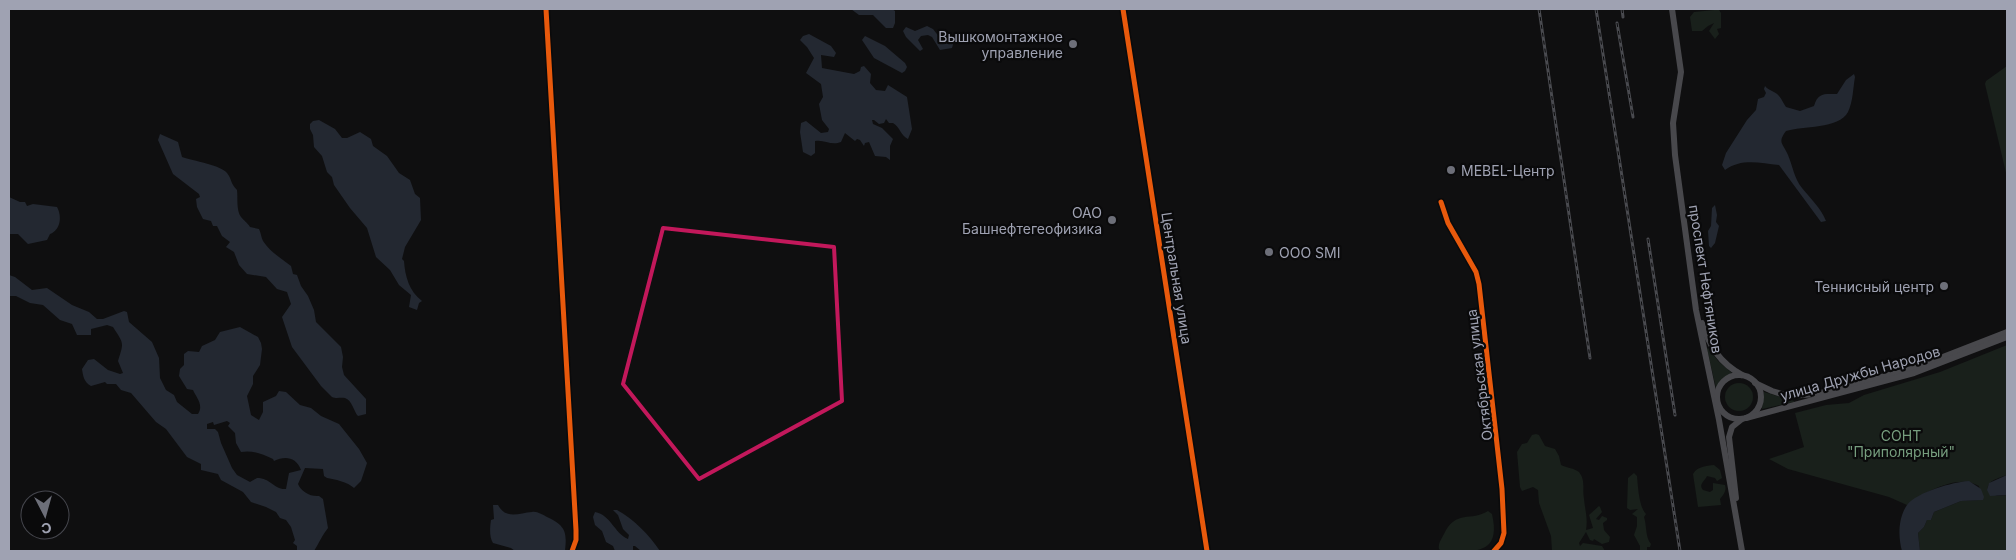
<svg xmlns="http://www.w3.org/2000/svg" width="2016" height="560" font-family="Inter,sans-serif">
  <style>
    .green { fill: #19201b }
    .water { fill: #232831; fill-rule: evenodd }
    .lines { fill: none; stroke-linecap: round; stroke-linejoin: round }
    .minor { stroke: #4a4a4f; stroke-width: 4.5 }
    .tertiary { stroke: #4a4a4f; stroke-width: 5.5 }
    .secondary { stroke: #48484c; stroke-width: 6 }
    .rail-casing { stroke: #494a4f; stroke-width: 3 }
    .rail { stroke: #0a0a0b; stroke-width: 1; stroke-dasharray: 4; stroke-linecap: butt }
    .cycleway-casing { stroke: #0a0a0b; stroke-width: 8 }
    .cycleway { stroke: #e8590c; stroke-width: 5 }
    .marked { fill: none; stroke: #c2185b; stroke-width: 4; stroke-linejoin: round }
    .poi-dot { fill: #6d6f79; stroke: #0a0a0b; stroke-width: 2 }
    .labels { text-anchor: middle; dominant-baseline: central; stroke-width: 4.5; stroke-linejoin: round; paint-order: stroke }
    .poi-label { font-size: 14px; fill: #9fa2b2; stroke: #0a0a0b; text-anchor: end }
    .street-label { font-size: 14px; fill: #9fa2b2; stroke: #0a0a0b }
    .park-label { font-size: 14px; fill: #769d7e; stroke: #0a0a0b }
  </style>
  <rect width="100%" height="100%" fill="#0f0f10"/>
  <g class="green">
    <path d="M1714,10H1719L1721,13V28L1717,29L1719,34L1715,39L1709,31L1714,23L1708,26L1702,31H1692L1690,17L1694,12Z"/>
    <path d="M2007,66V177L1985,84L1986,81Z"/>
    <path d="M2007,345V475C1997,479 1986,480 1988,492L1997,496L2007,495V551H1920L1918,533L1924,527L1927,520H1931L1934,512L1961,501L1980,500L1979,486C1959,473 1924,492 1907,505L1889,497L1788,469L1769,459L1804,447L1795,413L1826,405L1849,403L1864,395L1940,372Z"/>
    <path d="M1708,348L1718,361L1732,373L1722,379L1716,388L1707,349Z"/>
    <circle cx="1739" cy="397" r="14"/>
    <path d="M1764,392L1794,401V402L1762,409Z"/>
    <path d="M1536,434L1539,435L1545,446L1555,449L1559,456L1561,465C1567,468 1574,468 1579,472C1586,481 1582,489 1584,499C1585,510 1588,518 1586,530L1593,528L1589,515L1599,506L1600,507L1602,512L1596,519L1599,520L1602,516L1607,518V520L1603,523L1604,530L1610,537L1609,542L1602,544L1594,539L1593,541L1590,540L1586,532L1579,543L1580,546L1583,543L1602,546L1605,551H1552L1551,536L1539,503L1538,490L1533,487L1522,491L1520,487L1517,452L1522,444L1527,443L1532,435Z"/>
    <path d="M1714,465L1720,470L1722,478L1717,481L1715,478L1707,476C1705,481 1698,484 1703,490L1710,492L1713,490V483L1725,485C1727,491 1723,495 1720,499L1721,505L1698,507L1693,474C1698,466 1706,466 1714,465Z"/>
    <path d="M1634,473L1637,476C1638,487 1639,507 1646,514L1644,517C1647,526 1645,537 1651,544L1650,547H1647V551H1640V546L1634,535L1637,526V517L1632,514L1638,509L1630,510L1627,508L1628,478Z"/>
    <path d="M1488,511L1492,514C1502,557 1472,551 1441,551L1439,549C1438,543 1441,540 1444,534C1456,509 1471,522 1488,511Z"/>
  </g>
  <g class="water">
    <path d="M851,9H892L895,11V23L893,28H886L873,15H859Z"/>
    <path d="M927,26L933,29L940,38H947L954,41L952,48L940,50L932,37L928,35L921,36L918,40L923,49L920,51L906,37L903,31L906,27L915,31Z"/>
    <path d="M809,34L831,46L836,53L834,57L821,55L822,68L854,74L860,71L861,67L864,66L871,74L870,83L876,90L885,91L888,85L907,97L912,129L908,139C901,136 900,127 893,123H889L886,119L884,123L879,124L874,120H872L873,124L882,128L893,139L890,146V160L886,157L875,156L869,142L865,143L864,146L860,140L857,139L855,141L845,133L841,142C831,146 824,139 815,141V153L811,156L803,152L800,132L801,123L806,121L821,133L828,132L829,129L822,120L819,104L823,97L821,84L806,73L814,58L807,47L800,40L803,36Z"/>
    <path d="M865,36L885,46L905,63L907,67L905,71L902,73L874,58L862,40Z"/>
    <path d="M1854,74L1855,77C1853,88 1853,102 1848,112C1839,129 1802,126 1786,131C1777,143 1783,143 1788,155C1793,167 1794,178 1802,188C1810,198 1821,208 1826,221L1821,222L1779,165C1760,163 1741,158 1725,170L1722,165L1726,153L1747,120L1756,110L1758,99L1764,97L1766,93L1764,89L1765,86C1769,91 1775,91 1779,96C1782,99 1783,103 1786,107L1800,111L1814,106C1818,92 1825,94 1837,94L1846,80Z"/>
    <path d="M319,120L335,129L342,138H347L360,132L371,139L373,146L387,156L399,173L410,180L415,194L420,198L421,220L405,247L402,259L404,261C405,276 409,291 422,301L419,303L417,310L409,307L411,295L399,285L390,270L376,257L367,228L350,208L334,185L332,177L327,172L322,156L314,147L313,135L310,129V124L313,121Z"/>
    <path d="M160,134L178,142L182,157C193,161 221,165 227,173C232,179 230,183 237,190C238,198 236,210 241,217C244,221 247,222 250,227L259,229C261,233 261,237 263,241C270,252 281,258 291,266L293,274L297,275L301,286L308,296L314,310L316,322L341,347L343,357L342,367L344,375L366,399V414L358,416C354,412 352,400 345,398C340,397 337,399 332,397L321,386L292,347L282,317L291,304L287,292L277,289L266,277L247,274L239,265L234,252L226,247L230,242L222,236L217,226H213L211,221L203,219L197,207L196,199L200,197L199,194L173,174L158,140Z"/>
    <path d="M9,197L20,202H25L27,206L33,204L57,207C62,216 61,230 50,234L47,240L28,244L18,234H9Z"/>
    <path d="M1715,205L1717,215L1716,222L1719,226L1715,243L1711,248L1709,246L1708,231L1711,226L1712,208Z"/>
    <path d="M9,275L15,277L32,290L47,288L72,305L89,312L97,319H103L124,311L127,312L129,322L152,342L159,358L160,378L166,390L174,395L177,402L192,414H198C204,405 196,397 193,390L187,389L179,376L180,369L184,365V354L188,351L199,352L202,346L215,340L220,332L240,327L258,337L261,343L262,349L260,365L253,376V384L247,396L251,415L259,420L263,412V402L276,396L279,391L286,392L300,405L311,408L321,416L339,424L359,449L367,463L361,481L354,488C348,482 334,479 327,478L324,476L323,469L305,468L298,484C301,491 310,497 319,496L323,499L328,528C323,534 319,543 314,551H297V546L293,543L295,540L291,527L286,520L280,518L276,512L266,507L251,502L243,492L221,480L218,474L201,470V464L187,457L166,429L156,422L131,393L121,390L116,384H107L105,382L91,386C84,382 83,376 82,369L88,360L94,359L108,370L120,374L123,373L118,361C124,342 124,344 113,327L107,325L91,329V335H77L72,324L60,320L43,305L30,303L16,296H9ZM227,421L230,423L228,426L235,433L236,443L241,452C253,450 262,454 273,459L274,461C284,456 296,456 301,470L289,473L286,489C274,490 271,478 257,478L250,482L237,475L232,468L221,443L218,432L215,429H207V424L213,422L214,425Z"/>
    <path d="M2007,475V495L1990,496L1987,490L1989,483Z"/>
    <path d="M1969,481L1981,489L1984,497L1983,500L1961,501L1934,512L1931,520H1927L1924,527L1918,533L1920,551H1902C1898,537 1898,518 1907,505C1917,492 1953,482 1969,481Z"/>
    <path d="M493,505H498C506,520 519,513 532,512C537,511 543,515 547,517C566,526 567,532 565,551H515L511,548L493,543C489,537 490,527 491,520L494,519Z"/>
    <path d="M613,510H617C634,519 649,535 660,551H641L635,546H633V551H615L613,546L606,542L602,531L595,525L593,517L595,512C611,515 614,533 628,539L629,535L623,529L618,515Z"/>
  </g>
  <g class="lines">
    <g class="minor">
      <path d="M546,9L576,530V540L572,551"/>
      <path d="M1441,202L1448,223L1476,272L1479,284L1502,489L1504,533L1501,543L1494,551"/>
    </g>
    <path class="tertiary" d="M1123,9L1207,551"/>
    <g class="secondary">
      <path d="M1672,9L1681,72L1673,123L1675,155L1696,310L1719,420L1742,551"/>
      <path d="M1702,323C1709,346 1720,363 1742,375"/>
      <circle cx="1739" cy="397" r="22"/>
      <path d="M1755,383L1772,391L1788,396L1817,394L1912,369L2007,332"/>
      <path d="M1746,418L1914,373L2007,337"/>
      <path d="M1736,498L1729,437L1732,427L1742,419"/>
    </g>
    <defs>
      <g id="rail">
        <path d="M1539,9L1590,358"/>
        <path d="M1596,9L1680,551"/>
        <path d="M1622,9L1623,17"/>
        <path d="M1617,23L1633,117"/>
        <path d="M1648,239L1675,415"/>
      </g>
    </defs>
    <use href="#rail" class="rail-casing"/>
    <use href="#rail" class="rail"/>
    <defs>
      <g id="cycleway">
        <path d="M546,9L576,530V540L572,551"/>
        <path d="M1123,9L1207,551"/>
        <path d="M1441,202L1448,223L1476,272L1479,284L1502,489L1504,533L1501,543L1494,551"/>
      </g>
    </defs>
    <use href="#cycleway" class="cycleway-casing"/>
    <use href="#cycleway" class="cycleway"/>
  </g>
  <path class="marked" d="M663,228L834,247L842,401L699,479L623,384Z"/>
  <g class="poi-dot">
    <circle cx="1073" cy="44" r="5"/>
    <circle cx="1451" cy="170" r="5"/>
    <circle cx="1112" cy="220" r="5"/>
    <circle cx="1269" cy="252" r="5"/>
    <circle cx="1944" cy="286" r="5"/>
  </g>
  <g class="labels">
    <g class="poi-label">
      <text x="1063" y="36">Вышкомонтажное<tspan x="1063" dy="16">управление</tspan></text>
      <text x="1461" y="170" text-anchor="start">MEBEL-Центр</text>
      <text x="1102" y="212">ОАО<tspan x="1102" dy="16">Башнефтегеофизика</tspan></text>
      <text x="1279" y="252" text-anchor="start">OOO SMI</text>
      <text x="1934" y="286">Теннисный центр</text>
    </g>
    <g class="street-label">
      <text transform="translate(1177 278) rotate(81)">Центральная улица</text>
      <text transform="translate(1706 279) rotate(81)">проспект Нефтяников</text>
      <text transform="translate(1860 373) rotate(-16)">улица Дружбы Народов</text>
      <text transform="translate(1479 375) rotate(-97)">Октябрьская улица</text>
    </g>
    <g class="park-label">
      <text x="1901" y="435">СОНТ<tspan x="1901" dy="16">"Приполярный"</tspan></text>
    </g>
  </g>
  <rect width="2016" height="560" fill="none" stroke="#9fa2b2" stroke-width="20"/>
  <g transform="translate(45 515) rotate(174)"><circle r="24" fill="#0a0a0b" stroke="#46474e"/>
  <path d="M0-4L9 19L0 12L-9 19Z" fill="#6d6f79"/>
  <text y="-8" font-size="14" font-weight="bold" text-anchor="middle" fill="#9fa2b2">С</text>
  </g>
</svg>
